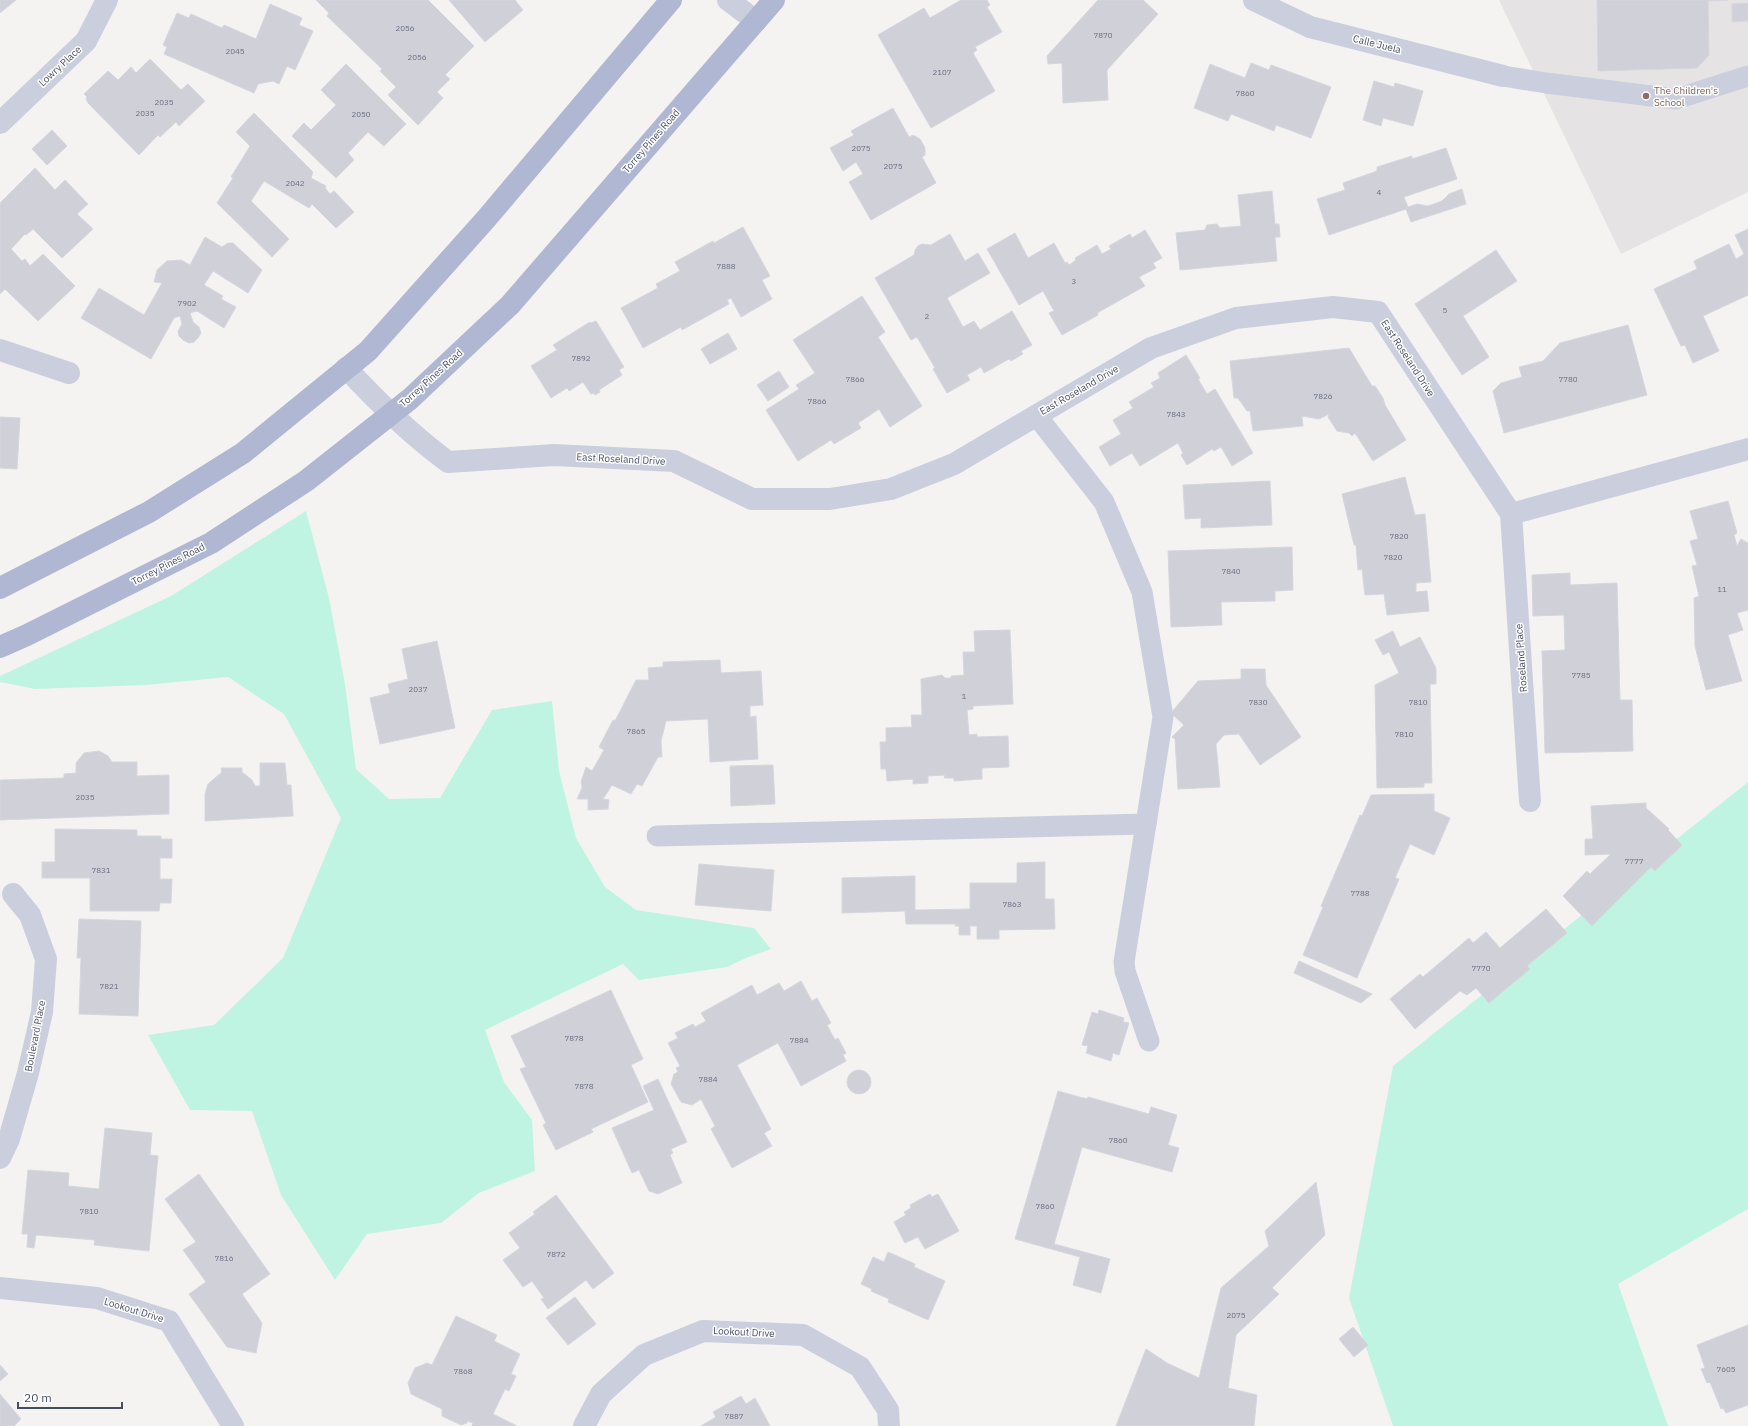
<svg xmlns="http://www.w3.org/2000/svg" width="1748" height="1426" font-family="'IBM Plex Sans',sans-serif">
  <style>
    .education { fill: #e6e3e4 }
    .green { fill: #bff4e3 }
    .building { fill: #cfd0d8; stroke: #d6d6de }
    .lines { fill: none; stroke-linecap: round; stroke-linejoin: round }
    .service { stroke: #cbcfdd; stroke-width: 21 }
    .minor { stroke: #cbcfdd; stroke-width: 22 }
    .tertiary { stroke: #cbcfdd; stroke-width: 22 }
    .primary { stroke: #b0b7d3; stroke-width: 22 }
    .education-dot { fill: #8d6e63; stroke: #fff; stroke-width: 1.5 }
    .labels { text-anchor: middle; dominant-baseline: central; stroke-width: 3; stroke-linejoin: round; paint-order: stroke }
    .number-label { font-size: 8px; fill: #6a6e80 }
    .street-label { font-size: 10px; fill: #484e62; stroke: #fff }
    .education-label { font-size: 10px; fill: #785e54; stroke: #fff; text-anchor: start }
  </style>
  <rect width="100%" height="100%" fill="#f5f3f2"/>
  <path class="education" d="M1499,0H1748V192L1621,254Z"/>
  <g class="green">
    <path d="M306,511L329,598L345,684L356,769L389,799L440,798L492,710L552,701L559,771L576,838L605,887L636,910L754,928L771,949L746,958L727,967L639,980L623,964L485,1030L504,1082L532,1120L535,1171L479,1193L441,1223L367,1234L335,1280L281,1195L252,1111L190,1110L148,1035L214,1025L283,958L341,818L284,714L228,677L146,685L35,689L0,682V676L171,596Z"/>
    <path d="M1748,782V1209L1618,1284L1668,1426H1393L1349,1298L1393,1066Z"/>
  </g>
  <g class="building">
    <path d="M0,0H16L0,13Z"/>
    <path d="M316,0H428L474,46L445,75L450,79L437,92L443,98L418,125L388,95L396,87L380,71L382,69L327,16L329,13Z"/>
    <path d="M449,0H515L523,10L485,42Z"/>
    <path d="M961,0H987L990,5L987,7L1002,32L975,47L977,50L973,53L995,91L931,128L878,35L924,8L930,18Z"/>
    <path d="M1098,0H1143L1158,14L1107,70L1108,100L1063,103L1062,63L1048,64L1047,56Z"/>
    <path d="M1597,0H1728L1708,1L1709,55L1697,68L1598,71Z"/>
    <path d="M1748,3V21L1732,22V4Z"/>
    <path d="M270,4L302,18L299,25L313,31L295,70L287,66L279,84L273,81L258,84L254,93L164,54L167,47L163,45L177,13L189,18L191,14L222,28L224,25L256,39Z"/>
    <path d="M150,59L181,90L188,84L205,101L179,126L176,122L160,137L158,135L139,155L88,103L86,99L87,97L84,94L108,71L118,80L131,67L136,73Z"/>
    <path d="M1251,63L1269,70L1271,65L1331,87L1311,138L1276,125L1274,131L1231,114L1228,121L1194,108L1210,64L1245,78Z"/>
    <path d="M346,64L406,124L384,146L368,132L348,153L354,160L336,178L292,136L304,123L311,130L336,105L321,90Z"/>
    <path d="M1374,81L1394,87L1395,83L1423,91L1413,126L1383,118L1381,126L1363,120Z"/>
    <path d="M893,108L909,137L913,135L920,139L925,148V155L922,157L936,183L871,220L849,182L863,174L856,162L843,171L830,148L854,135L851,131Z"/>
    <path d="M254,113L313,172L311,178L326,186L325,188L330,194L334,191L354,212L336,228L312,204L309,208L264,181L251,201L289,239L272,257L217,203L233,178L231,177L250,146L236,132Z"/>
    <path d="M52,130L67,146L47,165L32,149Z"/>
    <path d="M1446,148L1457,179L1404,197L1408,207L1417,204L1428,206L1442,201L1449,194L1462,189L1466,204L1411,222L1406,209L1329,235L1317,199L1345,190L1343,183L1377,171V167L1412,156V159Z"/>
    <path d="M35,168L55,190L65,180L88,204L77,214L93,229L62,258L33,229L26,235L25,234L11,249L22,261L25,259L30,266L43,254L75,286L38,321L5,289L0,294V203Z"/>
    <path d="M1272,191L1275,224H1279L1280,237H1275L1277,261L1180,270L1176,233L1205,230L1207,225L1217,224L1220,228L1241,226L1238,195Z"/>
    <path d="M743,227L770,276L762,280L772,299L741,317L731,298L727,300L729,304L682,330L681,327L643,348L621,308L658,288L656,284L680,271L675,262L713,241L714,243Z"/>
    <path d="M1748,229V295L1703,316L1719,351L1693,363L1685,345L1681,346L1654,289L1697,269L1694,261L1729,244L1736,259L1744,254L1735,235Z"/>
    <path d="M1145,230L1162,258L1153,263L1156,268L1139,277L1145,286L1097,313L1098,315L1062,335L1049,313L1054,311L1043,291L1019,305L987,249L1015,233L1028,258L1054,243L1065,263L1067,262L1069,265L1076,260L1075,258L1097,245L1102,254L1111,249L1109,246L1130,234L1132,238Z"/>
    <path d="M950,234L965,261L978,253L990,273L947,298L963,327L974,321L980,330L1012,311L1032,345L1021,351L1023,354L1011,361L1009,359L984,373L981,367L967,375L970,380L947,393L933,369L935,368L917,337L911,340L875,278L914,255L915,250L918,246L922,244L931,245Z"/>
    <path d="M205,237L222,247L228,243H233L262,270L248,293L213,271L204,285L223,296L221,299L236,307L224,328L197,311L190,313L193,322L199,327L201,333L198,338L194,342L189,343L183,340L179,336L178,331L182,324L180,316L174,318L151,359L81,318L99,288L144,315L162,283L154,282L157,270L167,261L181,260L190,265Z"/>
    <path d="M1496,250L1517,281L1463,316L1489,357L1462,375L1415,304Z"/>
    <path d="M862,296L885,332L878,337L922,406L890,427L879,409L858,423L861,428L834,444L831,440L798,461L766,410L799,389L796,385L815,373L793,340Z"/>
    <path d="M596,321L624,367L619,370L622,375L599,390L600,392L595,395L594,393L591,394L583,382L569,391L567,388L551,398L531,366L557,350L553,345L590,322L591,323Z"/>
    <path d="M1628,325L1647,395L1504,433L1493,391L1501,383L1522,377L1519,367L1543,361L1560,343Z"/>
    <path d="M728,333L737,349L710,364L701,349Z"/>
    <path d="M1349,348L1372,386H1375L1383,398L1385,405L1406,440L1373,461L1355,433L1352,436L1349,433L1337,431L1328,417L1329,414L1319,419L1302,416L1303,426L1253,431L1250,411H1247L1238,398H1234L1230,361Z"/>
    <path d="M1186,355L1200,378L1198,379L1207,394L1215,389L1253,453L1232,466L1221,447L1214,451L1212,449L1187,465L1181,455L1183,453L1178,443L1140,466L1132,453L1110,466L1099,447L1121,434L1113,420L1133,408L1129,402L1154,387L1151,383L1160,378L1158,373Z"/>
    <path d="M779,371L789,387L768,401L757,385Z"/>
    <path d="M0,417L20,418L17,469L0,468Z"/>
    <path d="M1405,477L1415,515L1425,514L1431,582L1416,583V592L1427,591L1429,611L1387,615L1384,594L1365,595L1362,569L1358,570L1356,545H1354L1342,494Z"/>
    <path d="M1270,481L1272,525L1201,528V518L1185,519L1183,485Z"/>
    <path d="M1728,501L1737,533L1734,535L1737,546L1741,539L1748,543V610L1737,613L1743,630L1728,635L1742,681L1706,690L1695,646L1694,598L1699,596L1692,566L1697,565L1690,541L1698,539L1690,511Z"/>
    <path d="M1292,547L1293,590L1275,591V601L1221,602L1222,625L1171,627L1168,551Z"/>
    <path d="M1570,573V585L1617,583L1620,700H1632L1633,751L1545,753L1542,651L1565,650L1564,615L1533,616L1532,575Z"/>
    <path d="M1010,630L1013,704L973,706V709L967,710L969,735L977,734V737L1008,736L1009,767L982,768V779L954,781V778H944L945,775L928,776V783L913,784V779L887,781L886,769H881L880,742H886V728L912,727L911,715H922L921,679L942,675L945,678H951V676L964,675L963,652H975L974,631Z"/>
    <path d="M1393,631L1400,647L1420,637L1436,668V684H1430L1432,783H1424V787L1377,788L1375,685L1399,673L1389,652L1383,655L1375,640Z"/>
    <path d="M437,641L455,728L380,744L370,698L390,693L388,684L408,679L402,649Z"/>
    <path d="M720,660L721,673L761,671L763,705L750,706V717L756,716L758,759L710,762L708,719L666,721L661,741L662,757H658L642,786L637,784L631,794L612,785L603,799L609,800L608,809L588,810V799H577L582,788L581,782L586,767L592,771L604,750L599,747L613,720L615,721L636,680H649L648,668L663,667V662Z"/>
    <path d="M1241,669H1265L1266,685L1301,737L1260,765L1239,734L1224,735L1216,744L1220,787L1178,789L1175,739L1172,737L1184,725L1171,713L1198,681L1241,679Z"/>
    <path d="M99,751L108,756L112,762H137V776L169,775V814L0,820V780L64,778V774L76,773V763L84,753Z"/>
    <path d="M260,763H285L287,785H291L293,816L205,821V794L208,784L222,772L221,768H242V772L252,780L255,786H260Z"/>
    <path d="M773,765L775,804L731,806L730,766Z"/>
    <path d="M1434,794V811L1450,818L1434,855L1410,844L1395,878L1399,879L1357,978L1303,955L1323,907L1321,906L1360,815L1362,816L1371,795Z"/>
    <path d="M1646,803V808L1669,829L1668,830L1682,845L1655,871L1651,867L1592,926L1563,896L1587,871L1590,874L1611,854L1585,855V839H1593L1591,806Z"/>
    <path d="M55,829L137,830V836H161V839H172V858H160V879H172L171,903H160L159,911H90V878H42V862H55Z"/>
    <path d="M1045,862V899H1054L1055,929L999,930V939H977V926H970V935H959V926H955L956,924H906L905,911L842,913V878L915,876V910L970,909V883H1017V863Z"/>
    <path d="M699,864L774,870L771,911L695,905Z"/>
    <path d="M1546,909L1567,933L1527,966L1530,969L1489,1003L1476,988L1467,995L1460,991L1415,1029L1390,999L1420,974L1423,977L1469,938L1473,943L1486,932L1500,948Z"/>
    <path d="M79,919L141,921L138,1016L79,1014L81,958H77Z"/>
    <path d="M1299,961L1372,994L1361,1003L1294,973Z"/>
    <path d="M801,981L812,1001L817,998L831,1023L827,1025L835,1040L838,1038L846,1053L843,1055L846,1061L801,1086L778,1043L737,1065L771,1129L764,1133L772,1146L732,1168L711,1129L715,1126L701,1099L692,1105L681,1102L671,1084L674,1074L678,1072L676,1068L680,1066L668,1043L678,1038L675,1033L693,1024L695,1027L706,1021L701,1013L752,985L757,995L779,983L784,991Z"/>
    <path d="M611,990L643,1059L631,1065L648,1102L591,1129L593,1132L556,1150L543,1125L546,1123L520,1069L526,1067L511,1036Z"/>
    <path d="M1099,1010L1124,1018L1123,1022L1129,1023L1119,1055L1113,1053L1111,1061L1086,1053L1088,1046L1082,1045L1092,1012L1098,1014Z"/>
    <circle cx="859" cy="1082" r="12"/>
    <path d="M658,1079L687,1142L671,1149L673,1153L670,1155L682,1183L658,1194L649,1191L639,1170L632,1173L612,1128L654,1110L643,1086Z"/>
    <path d="M1058,1091L1087,1099L1088,1097L1149,1114L1151,1107L1177,1115L1168,1145L1179,1148L1172,1172L1082,1147L1054,1244L1110,1259L1101,1293L1073,1285L1080,1257L1015,1239Z"/>
    <path d="M105,1128L152,1133L150,1155L158,1156L149,1251L94,1245L95,1240L36,1235L34,1248L27,1247L28,1234H22L28,1170L69,1173L68,1186L99,1189Z"/>
    <path d="M199,1174L270,1274L242,1294L262,1323L256,1353L227,1347L189,1294L206,1282L183,1250L196,1242L165,1199Z"/>
    <path d="M1316,1182L1325,1235L1272,1288L1279,1294L1236,1335L1228,1388L1257,1395L1254,1426H1116L1146,1349L1167,1363L1199,1378L1221,1288L1269,1246L1265,1231Z"/>
    <path d="M930,1194L932,1197L938,1194L959,1231L925,1249L918,1237L905,1243L894,1222L906,1215L904,1212L911,1208L910,1205Z"/>
    <path d="M556,1195L614,1273L593,1289L586,1280L548,1309L541,1299L544,1298L532,1281L523,1287L503,1260L520,1248L509,1233L535,1214L533,1212Z"/>
    <path d="M888,1252L915,1264L914,1267L945,1281L928,1320L888,1302L889,1299L871,1291L872,1289L861,1284L873,1257L884,1262Z"/>
    <path d="M575,1297L596,1324L568,1345L546,1318Z"/>
    <path d="M456,1316L497,1335L494,1341L520,1354L511,1374L516,1376L509,1391L505,1389L493,1414L517,1426H472L473,1423L467,1421V1423L461,1425L442,1416V1409L411,1394L408,1383L415,1368L427,1363L432,1365Z"/>
    <path d="M1748,1325V1405L1726,1413L1723,1408L1721,1409L1710,1382L1707,1383L1701,1369L1705,1368L1697,1345Z"/>
    <path d="M1353,1327L1368,1345L1354,1357L1339,1339Z"/>
    <path d="M0,1365L8,1374L0,1381Z"/>
    <path d="M0,1394L21,1419L14,1426H0Z"/>
    <path d="M741,1396L746,1404L755,1398L770,1426H701L716,1417L713,1412Z"/>
  </g>
  <g class="lines">
    <g class="service">
      <path d="M1503,76L1546,83L1676,99L1748,76"/>
      <path d="M1036,415L1104,502L1142,592L1163,717L1124,962L1125,971L1149,1041"/>
      <path d="M657,836L1146,824"/>
    </g>
    <g class="minor">
      <path d="M1254,0L1310,27L1503,76"/>
      <path d="M0,123L86,41L107,0"/>
      <path d="M0,350L69,373"/>
      <path d="M346,368C379,403 409,433 448,462L554,455L674,461L752,499H830L891,489L954,464L1151,348L1236,318L1333,307L1378,312L1511,514L1530,801"/>
      <path d="M1511,514L1748,449"/>
      <path d="M0,1158L9,1139L28,1073L42,1012L46,959L30,915L13,894"/>
      <path d="M0,1288L97,1298L169,1321L233,1426"/>
      <path d="M584,1426L601,1394L644,1355L703,1331L803,1335L860,1367L888,1410L889,1426"/>
    </g>
    <path class="tertiary" d="M728,0L756,21"/>
    <g class="primary">
      <path d="M0,588L149,512L243,453L368,351L486,219L671,0"/>
      <path d="M0,647L27,635L211,543L306,481L410,399L510,305L774,0"/>
    </g>
  </g>
  <circle class="education-dot" cx="1646" cy="96" r="4"/>
  <g class="labels">
    <g class="number-label">
      <text x="405" y="28">2056</text>
      <text x="1103" y="35">7870</text>
      <text x="235" y="51">2045</text>
      <text x="417" y="57">2056</text>
      <text x="942" y="72">2107</text>
      <text x="1245" y="93">7860</text>
      <text x="164" y="102">2035</text>
      <text x="145" y="113">2035</text>
      <text x="361" y="114">2050</text>
      <text x="861" y="148">2075</text>
      <text x="893" y="166">2075</text>
      <text x="295" y="183">2042</text>
      <text x="1379" y="192">4</text>
      <text x="726" y="266">7888</text>
      <text x="1074" y="281">3</text>
      <text x="187" y="303">7902</text>
      <text x="1445" y="310">5</text>
      <text x="927" y="316">2</text>
      <text x="581" y="358">7892</text>
      <text x="855" y="379">7866</text>
      <text x="1568" y="379">7780</text>
      <text x="1323" y="396">7826</text>
      <text x="817" y="401">7866</text>
      <text x="1176" y="414">7843</text>
      <text x="1399" y="536">7820</text>
      <text x="1393" y="557">7820</text>
      <text x="1231" y="571">7840</text>
      <text x="1722" y="589">11</text>
      <text x="1581" y="675">7785</text>
      <text x="418" y="689">2037</text>
      <text x="964" y="696">1</text>
      <text x="1258" y="702">7830</text>
      <text x="1418" y="702">7810</text>
      <text x="636" y="731">7865</text>
      <text x="1404" y="734">7810</text>
      <text x="85" y="797">2035</text>
      <text x="1634" y="861">7777</text>
      <text x="101" y="870">7831</text>
      <text x="1360" y="893">7788</text>
      <text x="1012" y="904">7863</text>
      <text x="1481" y="968">7770</text>
      <text x="109" y="986">7821</text>
      <text x="574" y="1038">7878</text>
      <text x="799" y="1040">7884</text>
      <text x="708" y="1079">7884</text>
      <text x="584" y="1086">7878</text>
      <text x="1118" y="1140">7860</text>
      <text x="1045" y="1206">7860</text>
      <text x="89" y="1211">7810</text>
      <text x="556" y="1254">7872</text>
      <text x="224" y="1258">7816</text>
      <text x="1236" y="1315">2075</text>
      <text x="1726" y="1369">7605</text>
      <text x="463" y="1371">7868</text>
      <text x="734" y="1416">7887</text>
    </g>
    <g class="street-label">
      <text transform="translate(1377 44) rotate(14)">Calle Juela</text>
      <text transform="translate(60 66) rotate(-43)">Lowry Place</text>
      <text transform="translate(651 141) rotate(-49)">Torrey Pines Road</text>
      <text transform="translate(1408 358) rotate(57)">East Roseland Drive</text>
      <text transform="translate(431 378) rotate(-42)">Torrey Pines Road</text>
      <text transform="translate(1079 390) rotate(-30)">East Roseland Drive</text>
      <text transform="translate(621 459) rotate(3)">East Roseland Drive</text>
      <text transform="translate(168 564) rotate(-27)">Torrey Pines Road</text>
      <text transform="translate(1521 658) rotate(-94)">Roseland Place</text>
      <text transform="translate(35 1036) rotate(-79)">Boulevard Place</text>
      <text transform="translate(134 1310) rotate(17)">Lookout Drive</text>
      <text transform="translate(744 1332) rotate(3)">Lookout Drive</text>
    </g>
    <g class="education-label">
      <text x="1654" y="90">The Children's<tspan x="1654" dy="12">School</tspan></text>
    </g>
  </g>
  <path d="M18 1402v6h104v-6" fill="none" stroke="#484e62" stroke-width="2"/>
  <text x="24" y="1402" font-size="12" fill="#484e62" stroke="#ffffff" stroke-width="3" paint-order="stroke">20 m</text>
</svg>
